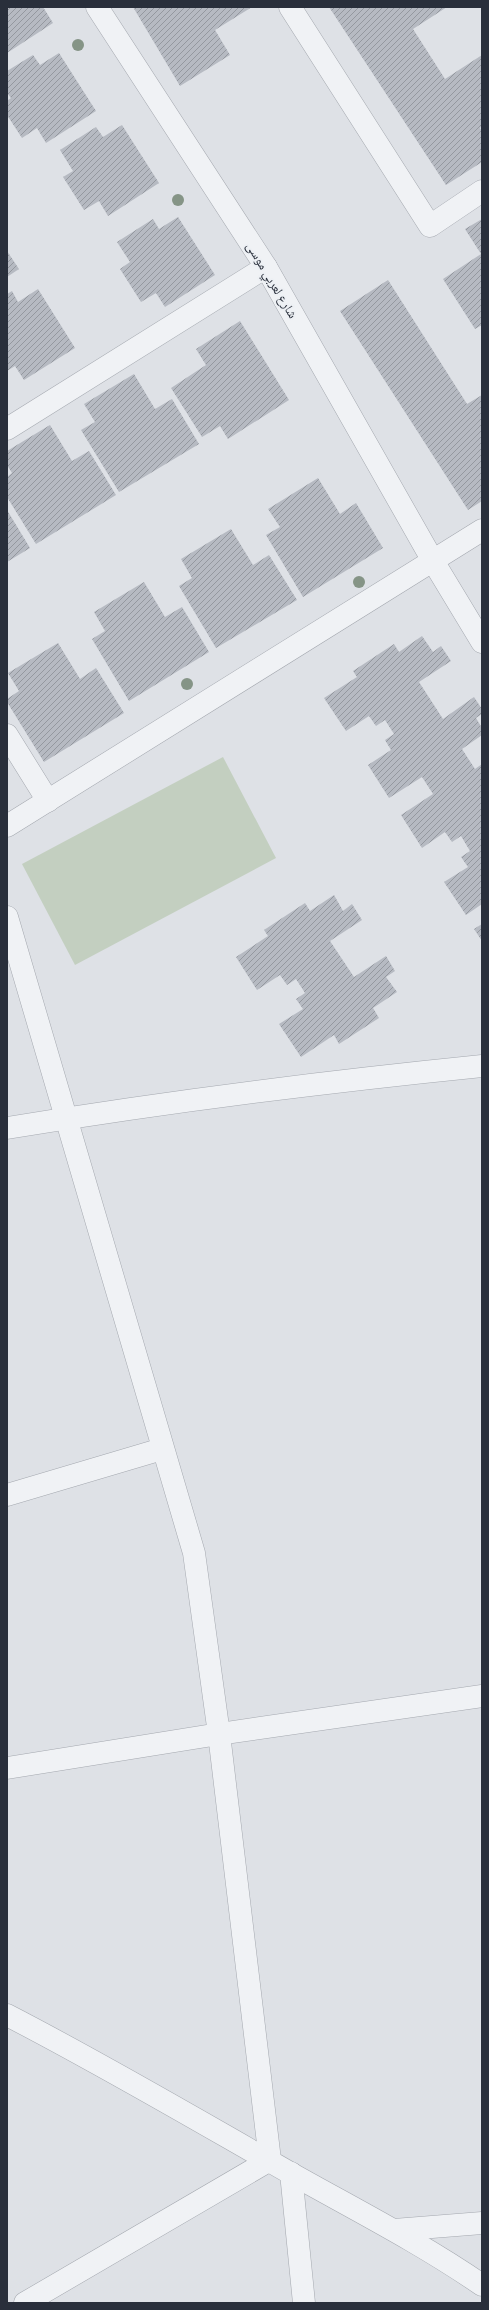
<svg xmlns="http://www.w3.org/2000/svg" width="489" height="2310" font-family="'Fira Sans Condensed','Noto Naskh Arabic',sans-serif">
  <style>
    .pitch { fill: #c3cfc0 }
    .building { fill: url(#building-hatch) }
    .lines { fill: none; stroke-linecap: round; stroke-linejoin: round }
    .minor-casing { stroke: #a4a8af; stroke-width: 23 }
    .minor { stroke: #f0f2f5; stroke-width: 22 }
    .tree { fill: #859486 }
    .labels { text-anchor: middle; dominant-baseline: central; stroke-width: 4; stroke-linejoin: round; paint-order: stroke }
    .street-label { font-size: 13px; fill: #292f3b; stroke: #edf0f4 }
  </style>
  <defs>
    <pattern id="building-hatch" width="6" height="6" patternUnits="userSpaceOnUse"><rect width="6" height="6" fill="#b6bac2"/><path d="M-1 1l2-2M0 6l6-6M5 7l2-2" fill="none" stroke="#94989f"/></pattern>
  </defs>
  <rect width="100%" height="100%" fill="#dee1e6"/>
  <path class="pitch" d="M223,757L276,858L75,965L22,864Z"/>
  <g class="building">
    <path d="M7,7H43L53,23L7,53Z"/>
    <path d="M133,7H252L215,30L230,55L180,86Z"/>
    <path d="M329,7H447L413,29L445,79L482,55V126L480,128L482,131V162L446,185Z"/>
    <path d="M59,53L96,111L46,143L37,128L22,138L7,115V101L11,98L7,93V71L33,55L40,65Z"/>
    <path d="M122,125L159,183L108,216L99,201L84,210L63,177L73,171L60,150L96,127L103,137Z"/>
    <path d="M178,217L215,275L165,307L156,293L141,302L120,269L130,262L117,242L153,219L159,229Z"/>
    <path d="M482,219V325L475,329L443,279L481,254L465,229Z"/>
    <path d="M7,251L19,269L7,277Z"/>
    <path d="M388,280L467,404L482,395V501L468,510L340,311Z"/>
    <path d="M38,289L75,348L24,380L15,366L7,371V294L12,291L18,302Z"/>
    <path d="M240,321L289,400L228,439L220,426L202,437L171,388L206,365L196,349Z"/>
    <path d="M134,374L155,409L172,399L199,444L119,492L81,430L95,422L84,404Z"/>
    <path d="M50,425L72,461L89,451L116,495L36,544L7,497V477L12,473L7,465V451Z"/>
    <path d="M318,478L340,514L356,503L383,548L303,597L266,535L280,527L268,509Z"/>
    <path d="M7,510L30,548L7,562Z"/>
    <path d="M231,529L253,565L269,555L297,600L216,648L179,586L192,578L181,559Z"/>
    <path d="M144,582L165,617L182,607L209,652L129,701L92,639L105,631L94,612Z"/>
    <path d="M422,636L433,652L441,646L451,661L419,682L443,719L474,697L482,709V714L476,718L482,728V735L462,749L475,769L482,764V904L466,915L444,882L468,867L461,857L470,851L461,836L452,842L445,832L422,848L401,815L433,794L422,777L389,798L368,765L391,750L385,740L394,734L385,720L376,726L369,716L346,731L324,698L357,677L353,671L394,644L399,652Z"/>
    <path d="M58,643L80,679L96,668L124,713L44,762L7,702V699L19,691L8,673Z"/>
    <path d="M334,895L343,911L352,904L362,920L330,941L354,977L386,956L395,971L386,977L397,992L373,1008L379,1018L339,1044L334,1035L301,1057L279,1024L303,1009L296,999L305,993L296,979L287,985L280,975L257,990L236,957L268,936L264,930L305,903L310,911Z"/>
    <path d="M482,924V941L474,929Z"/>
  </g>
  <g class="lines">
    <defs>
      <g id="minor">
        <path d="M97,7L266,267L433,561L482,642"/>
        <path d="M290,7L430,226L482,191"/>
        <path d="M7,429L266,267"/>
        <path d="M7,735L48,801"/>
        <path d="M7,826L482,530"/>
        <path d="M7,917L194,1553L219,1734L270,2160L25,2303"/>
        <path d="M7,1128C165,1102 323,1082 482,1066"/>
        <path d="M7,1495L162,1449"/>
        <path d="M7,1768L219,1734L482,1696"/>
        <path d="M7,2015C104,2065 197,2120 292,2174C356,2210 421,2243 482,2285"/>
        <path d="M291,2173L304,2303"/>
        <path d="M394,2230L482,2223"/>
      </g>
    </defs>
    <use href="#minor" class="minor-casing"/>
    <use href="#minor" class="minor"/>
  </g>
  <g class="tree">
    <circle cx="78" cy="45" r="6"/>
    <circle cx="178" cy="200" r="6"/>
    <circle cx="359" cy="582" r="6"/>
    <circle cx="187" cy="684" r="6"/>
  </g>
  <g class="labels">
    <g class="street-label">
      <text transform="translate(272 280) rotate(59)">شارع لعربي موسى</text>
    </g>
  </g>
  <rect width="489" height="2310" fill="none" stroke="#292f3b" stroke-width="16"/>
</svg>
